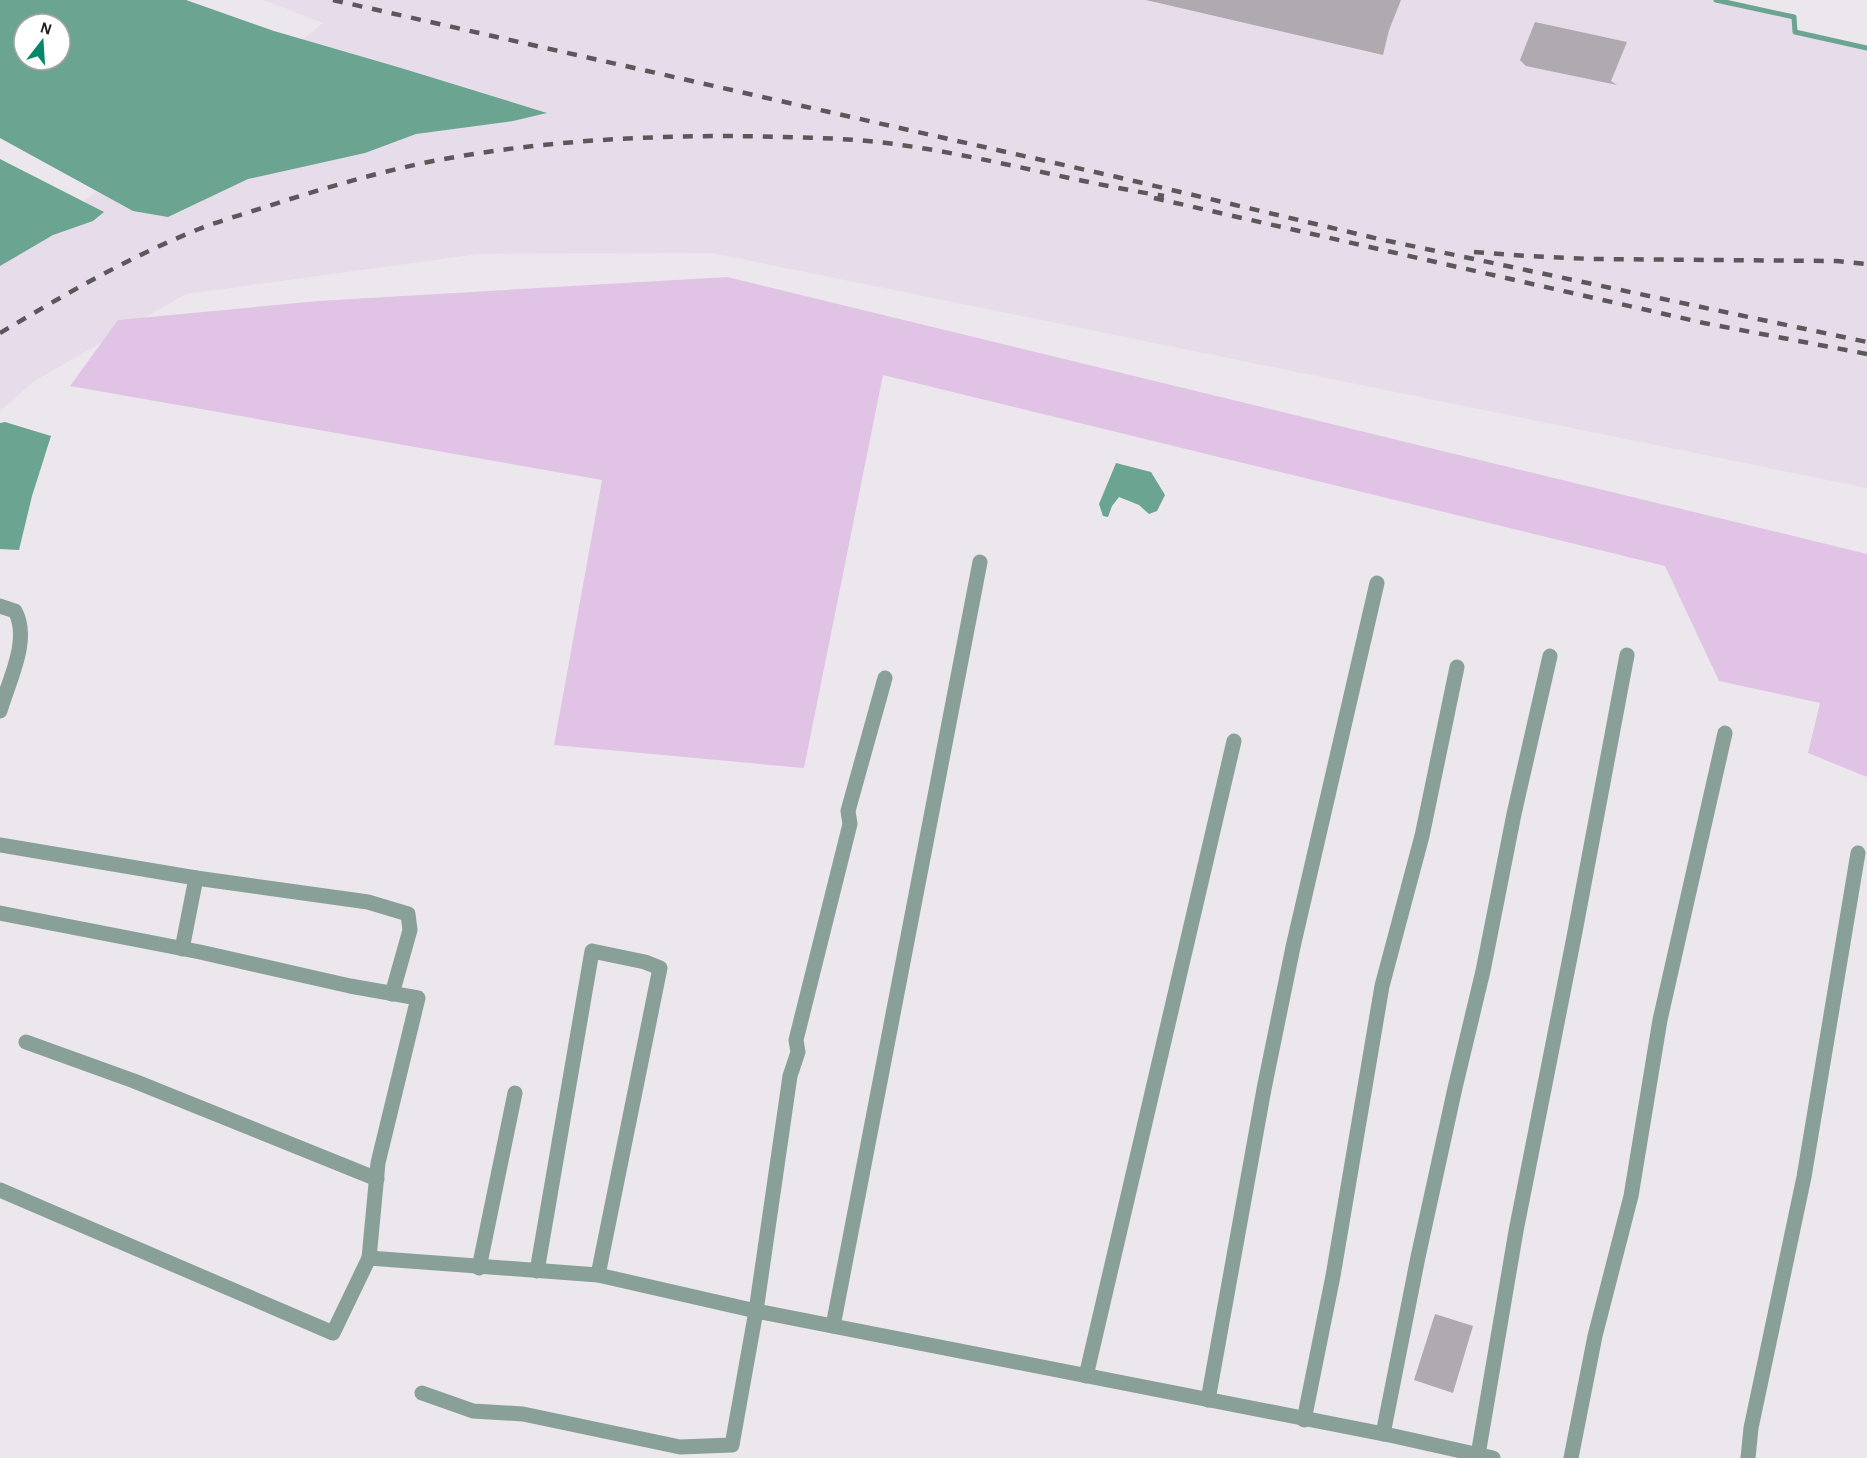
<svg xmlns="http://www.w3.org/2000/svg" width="1867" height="1458" font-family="'Alegreya Sans',sans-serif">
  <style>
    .built { fill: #e7dce9 }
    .green { fill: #e1c3e6 }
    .water { fill: #6ba490; fill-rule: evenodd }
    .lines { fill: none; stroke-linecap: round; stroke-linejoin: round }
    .stream { stroke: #6ba490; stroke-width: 5 }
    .building { fill: #afaab0 }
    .minor { stroke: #88a097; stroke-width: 15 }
    .rail { stroke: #5b585b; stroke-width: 4.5; stroke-dasharray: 10 10; stroke-linecap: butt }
  </style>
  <rect width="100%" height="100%" fill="#ece7ed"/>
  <path class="built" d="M263,0H1716L1794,17L1795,32L1867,48V488L712,253L478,254L186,294L33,382L0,411V261L250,82L323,23Z"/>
  <path class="green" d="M727,277L1867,554V777L1808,753L1820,703L1719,681L1665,566L883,375L804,768L554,745L602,480L70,386L118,320L318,301Z"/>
  <g class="water">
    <path d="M0,0H186L274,31L401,68L547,113L513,121L416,134L365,153L248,179L168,217L133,211L0,138ZM24,24H60V60H24Z"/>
    <path d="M0,159L104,212L93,221L53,235L0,266Z"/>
    <path d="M5,422L51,436L32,496L19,550L0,549V423Z"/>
    <path d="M1116,463L1151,472L1165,495L1157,511L1149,514L1139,505L1119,497L1112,506L1108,517L1103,516L1099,504Z"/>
  </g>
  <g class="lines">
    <path class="stream" d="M1716,0L1794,17L1795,32L1867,48"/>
  </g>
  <g class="building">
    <path d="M1146,0H1401L1389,30L1383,55Z"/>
    <path d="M1535,22L1627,42L1611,81L1617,85L1526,66L1520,60Z"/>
    <path d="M1435,1314L1473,1326L1453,1393L1414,1380Z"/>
  </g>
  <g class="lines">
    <g class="minor">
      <path d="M0,606L15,611C31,640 8,682 0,711"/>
      <path d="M0,845L196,878L182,949"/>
      <path d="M196,878L368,902L408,914L410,930L392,994"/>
      <path d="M0,913L200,952L350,986L418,998L378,1163L369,1258"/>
      <path d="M26,1042L134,1081L377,1179"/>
      <path d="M0,1190L333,1333L369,1258L598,1275L756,1311L1394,1436L1493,1458"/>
      <path d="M479,1268L515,1093"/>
      <path d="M537,1271L592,951L645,962L660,968L598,1275"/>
      <path d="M833,1326L980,562"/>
      <path d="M1086,1376L1234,741"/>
      <path d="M422,1393L473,1411L523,1414L680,1447L732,1445L756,1311L790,1076L798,1052L796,1040L850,824L848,811L885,678"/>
      <path d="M1208,1400L1264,1089L1293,947L1377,583"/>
      <path d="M1304,1420L1333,1276L1382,986L1422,836L1457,667"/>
      <path d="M1383,1434L1418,1257L1455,1088L1483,971L1514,814L1550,656"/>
      <path d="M1478,1455L1516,1231L1574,937L1627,655"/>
      <path d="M1571,1458L1595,1336L1631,1196L1660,1020L1725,733"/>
      <path d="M1748,1458L1751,1428L1804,1177L1858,853"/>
    </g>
    <g class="rail">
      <path d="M333,0L1117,177L1379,239L1867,342"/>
      <path d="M1154,198L1704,323L1867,354"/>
      <path d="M1474,252L1526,256L1592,259L1837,261L1867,264"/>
      <path d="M0,333C64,295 129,257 199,229C219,221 241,215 262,208C327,187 394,167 461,156C551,141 641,136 733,136C781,137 830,137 878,142C974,153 1068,181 1164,196"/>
    </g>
  </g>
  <g transform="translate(42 42) rotate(17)"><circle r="28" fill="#ffffff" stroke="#a7a6a7" stroke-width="1.5"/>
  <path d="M0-4.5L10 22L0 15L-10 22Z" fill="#04876a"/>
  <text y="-9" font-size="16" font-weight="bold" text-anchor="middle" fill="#222022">N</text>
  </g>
</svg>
